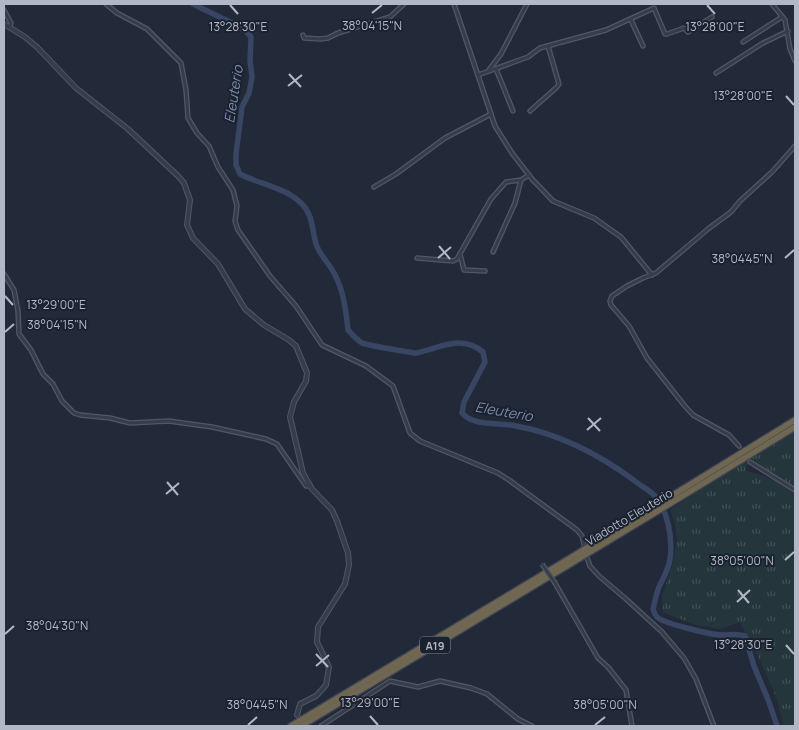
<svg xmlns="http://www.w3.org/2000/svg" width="799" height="730" font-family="Manrope,sans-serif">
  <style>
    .grass { fill: url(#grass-tufts) }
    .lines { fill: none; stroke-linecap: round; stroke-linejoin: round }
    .river { stroke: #384663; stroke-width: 5.5 }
    .minor-tunnel { stroke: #373f4f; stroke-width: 3; stroke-dasharray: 3 1.5; stroke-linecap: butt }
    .minor-casing { stroke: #515765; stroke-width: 5.5 }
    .tertiary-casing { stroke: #515765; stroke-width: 6 }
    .motorway-casing { stroke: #3e4452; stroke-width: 8 }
    .minor { stroke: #363d4a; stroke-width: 3 }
    .tertiary { stroke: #363d4a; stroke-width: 4 }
    .motorway { stroke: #706753; stroke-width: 5.5 }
    .minor-bridge-casing { stroke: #515765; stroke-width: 5.5; stroke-linecap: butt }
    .motorway-bridge-casing { stroke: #3e4452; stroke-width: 8; stroke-linecap: butt }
    .minor-bridge { stroke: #363d4a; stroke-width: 3 }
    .motorway-bridge { stroke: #706753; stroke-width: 5.5 }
    .ticks { fill: none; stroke: #b1b7c6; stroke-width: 2 }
    .labels { text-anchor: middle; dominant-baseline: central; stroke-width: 4; stroke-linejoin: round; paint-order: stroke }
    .shield { fill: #1b222f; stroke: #848a99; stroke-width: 1 }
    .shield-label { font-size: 11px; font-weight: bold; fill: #b1b7c6 }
    .street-label { font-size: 12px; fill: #b1b7c6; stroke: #1b222f }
    .water-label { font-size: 14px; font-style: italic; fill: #7a8bad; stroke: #1b222f }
    .ticks-label { font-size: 12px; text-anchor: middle; fill: #b1b7c6; stroke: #1b222f; stroke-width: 4; stroke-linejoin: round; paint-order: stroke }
  </style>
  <defs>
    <pattern id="grass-tufts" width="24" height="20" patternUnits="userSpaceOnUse" patternTransform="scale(1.25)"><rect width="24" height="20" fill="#24363b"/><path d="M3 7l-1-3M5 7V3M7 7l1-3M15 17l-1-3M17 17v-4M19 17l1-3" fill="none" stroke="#415156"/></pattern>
  </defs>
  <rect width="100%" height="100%" fill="#222a3a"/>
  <g class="grass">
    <path d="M795,431V487L750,459Z"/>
    <path d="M745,461L748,464L745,470L774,480L795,493V726H783C780,696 755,650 740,622L720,629L693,624L663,612L662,596L672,566L677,540L675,523L670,510Z"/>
  </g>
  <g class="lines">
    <path class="river" d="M193,4L234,24L247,32L251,37L250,61L252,77L249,93L242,107L236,154V165L240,174C261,185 285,187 302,204C313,215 312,230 316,244C320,256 331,265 336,277C344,293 346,312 348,330C352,334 357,340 362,343C366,345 413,353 416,353C440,348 461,334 483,352L485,362L464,402L462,413C474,427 500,422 516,426C560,434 600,455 635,481C641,486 649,490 654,495C668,510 673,539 670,559C669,569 663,578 659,587C656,594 655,602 653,609C654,612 655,615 657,617C662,623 712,635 722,635C732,635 734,633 745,636L754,666L769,702L777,726"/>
    <path class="minor-tunnel" d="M739,446L750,462"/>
    <defs>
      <g id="minor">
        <path d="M106,4L117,13L147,29L181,63L186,90L188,118L197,133L209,146L218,167L233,190L237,206L235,221L238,230L270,276L296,306L322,345L366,366L393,386L410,433L420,441L498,473L509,480L577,530L582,536L585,549"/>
        <path d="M454,4L495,126L512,153L532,179L553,201L594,218L611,230L621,237L652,275"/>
        <path d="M772,4L785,20L790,49L795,61"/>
        <path d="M4,10L11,23L10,27"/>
        <path d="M631,20L643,46"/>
        <path d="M303,35L304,38L320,39L328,38L338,33L390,17L404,4"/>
        <path d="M743,42L782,17"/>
        <path d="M496,69L513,111"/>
        <path d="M489,70L501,54L527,4"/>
        <path d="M716,73L763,43L788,31"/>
        <path d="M478,75L528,57L540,48L606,30L654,8L665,34H667L684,28L688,32L712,17"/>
        <path d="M530,111L557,87L559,84L548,46"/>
        <path d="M374,187L396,174L445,138L491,114"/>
        <path d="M493,252L515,203L521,180"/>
        <path d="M460,254L464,270L485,271"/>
        <path d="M417,258L453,261L457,259L491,199L506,182L521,180L529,175"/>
        <path d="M4,274L14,290L18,311L19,334L31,350L43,374L53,384L62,401L74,413L80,415L110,418L130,423L169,421L212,427L266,439L277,444L306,486H310"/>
        <path d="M739,446L729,435L693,415L684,405L647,358L629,326L611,305L610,301L612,296L627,286L643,278L656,273L708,229L731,212L740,201L772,172L795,146"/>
        <path d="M750,462L795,490"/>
        <path d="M586,555L590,566L599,576L626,599L662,632L684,658L696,679L714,726"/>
        <path d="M555,583L598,658L608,667L626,690L632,726"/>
        <path d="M321,726L390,681L418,687L440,681L471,688L487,694L518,719L532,726"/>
      </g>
      <path id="tertiary" d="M4,24L25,37L37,47L76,88L128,129L178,176L184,183L190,200L187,225L193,238L218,264L245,309L264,325L289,340L296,346L307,373L306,381L294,402L290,417L303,473L312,489L332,510L337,521L348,553L349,565L345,584L318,627L317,642L329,667L326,685L316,696L300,704L297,715"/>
      <g id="motorway">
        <path d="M696,481L795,420"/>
        <path d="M699,486L795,427"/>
        <path d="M291,726L567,560"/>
        <path d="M301,726L570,564"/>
      </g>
    </defs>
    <use href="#minor" class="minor-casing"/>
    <use href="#tertiary" class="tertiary-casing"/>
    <use href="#motorway" class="motorway-casing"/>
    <use href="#minor" class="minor"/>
    <use href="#tertiary" class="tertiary"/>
    <use href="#motorway" class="motorway"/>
    <defs>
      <path id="minor-bridge" d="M542,564L555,583"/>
      <g id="motorway-bridge">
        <path d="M567,560L696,481"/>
        <path d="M570,564L699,486"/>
      </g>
    </defs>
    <use href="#minor-bridge" class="minor-bridge-casing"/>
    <use href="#motorway-bridge" class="motorway-bridge-casing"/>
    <use href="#minor-bridge" class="minor-bridge"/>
    <use href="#motorway-bridge" class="motorway-bridge"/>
  </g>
  <path class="ticks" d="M230,5L238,14M707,5L715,14M372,13L382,5M289,74L301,87M288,86L302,75M786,96L794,105M439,246L450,259M438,258L451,247M785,258L794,250M5,296L13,305M5,332L14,324M588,418L600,431M587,430L601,418M167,482L178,495M166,494L179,483M785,560L794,552M738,590L749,603M737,602L750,590M5,634L14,626M786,645L794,654M316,654L328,667M316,666L329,655M370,716L378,725M248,725L257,717M595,725L605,717"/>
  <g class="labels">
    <rect class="shield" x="420" y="636.5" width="30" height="17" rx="4"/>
    <g class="shield-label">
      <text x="435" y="645">A19</text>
    </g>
    <g class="street-label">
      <text transform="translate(629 517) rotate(-31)">Viadotto Eleuterio</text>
    </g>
    <g class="water-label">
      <text transform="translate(233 94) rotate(-81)">Eleuterio</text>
      <text transform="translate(504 411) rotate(10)">Eleuterio</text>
    </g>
  </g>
  <g class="ticks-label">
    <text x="372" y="30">38°04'15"N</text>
    <text x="238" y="31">13°28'30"E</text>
    <text x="715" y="31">13°28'00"E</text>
    <text x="743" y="100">13°28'00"E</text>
    <text x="742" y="263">38°04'45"N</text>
    <text x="56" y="309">13°29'00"E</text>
    <text x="57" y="329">38°04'15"N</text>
    <text x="742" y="565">38°05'00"N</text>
    <text x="57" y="630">38°04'30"N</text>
    <text x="743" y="649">13°28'30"E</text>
    <text x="370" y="707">13°29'00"E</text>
    <text x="257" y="709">38°04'45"N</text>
    <text x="605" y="709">38°05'00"N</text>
  </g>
  <rect width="799" height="730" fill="none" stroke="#b1b7c6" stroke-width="10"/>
</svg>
